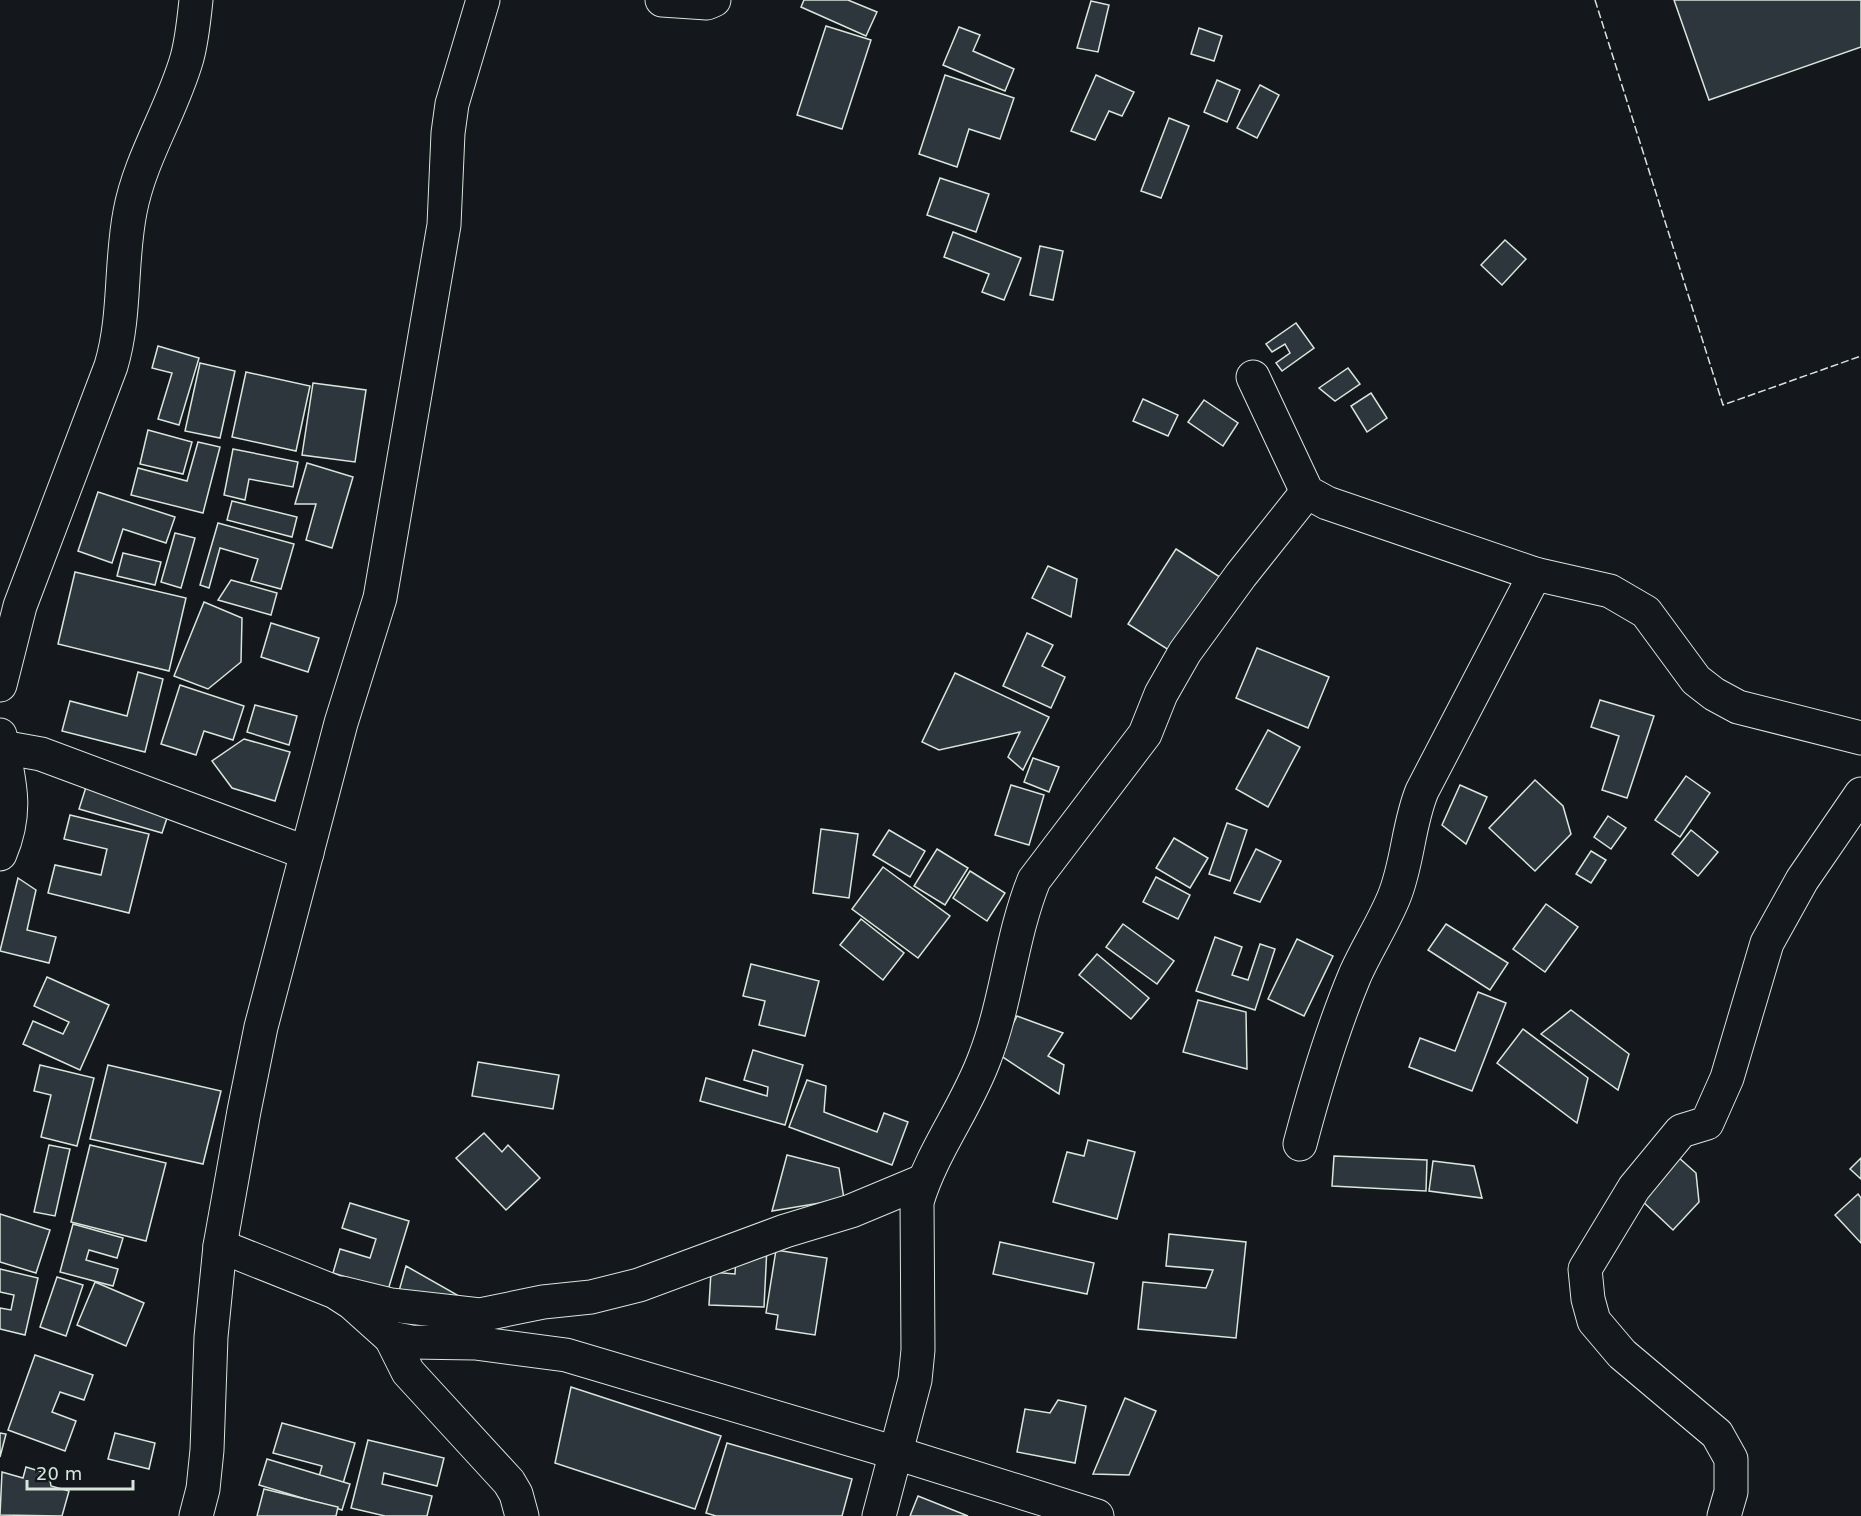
<svg xmlns="http://www.w3.org/2000/svg" width="1861" height="1516" font-family="'DejaVu Sans',sans-serif">
  <style>
    .building { fill: #2c363c; stroke: #d8e6dc; stroke-width: 1.5 }
    .lines { fill: none; stroke-linecap: round; stroke-linejoin: round }
    .minor-casing { stroke: #d8e6dc; stroke-width: 35 }
    .minor { stroke: #14181c; stroke-width: 33 }
    .fence { stroke: #d8e6dc; stroke-width: 1.5; stroke-dasharray: 8 3; stroke-linecap: butt }
  </style>
  <rect width="100%" height="100%" fill="#14181c"/>
  <g class="building">
    <path d="M804,0H848L877,12L866,36L801,7Z"/>
    <path d="M1674,0H1861V47L1709,100Z"/>
    <path d="M1091,1L1109,5L1098,52L1077,48Z"/>
    <path d="M826,26L871,40L842,129L797,115Z"/>
    <path d="M959,27L980,35L973,51L1014,69L1005,91L943,65Z"/>
    <path d="M1199,28L1222,36L1214,61L1191,54Z"/>
    <path d="M945,75L1014,98L1000,139L969,129L957,167L919,154Z"/>
    <path d="M1096,75L1134,92L1122,116L1109,111L1095,140L1071,131Z"/>
    <path d="M1217,80L1240,90L1227,122L1204,112Z"/>
    <path d="M1260,85L1279,95L1257,138L1237,128Z"/>
    <path d="M1169,118L1189,126L1161,198L1141,191Z"/>
    <path d="M940,178L989,194L976,232L927,215Z"/>
    <path d="M953,232L1021,258L1004,300L982,292L989,274L944,257Z"/>
    <path d="M1505,240L1526,259L1502,285L1481,265Z"/>
    <path d="M1040,246L1063,251L1053,300L1030,295Z"/>
    <path d="M1296,323L1314,348L1282,371L1276,363L1290,353L1285,344L1272,352L1266,344Z"/>
    <path d="M158,346L199,358L179,425L158,419L172,373L152,368Z"/>
    <path d="M200,363L235,371L220,438L185,431Z"/>
    <path d="M1348,368L1360,384L1335,401L1319,388Z"/>
    <path d="M246,372L310,386L296,451L232,437Z"/>
    <path d="M313,383L366,390L355,462L302,455Z"/>
    <path d="M1371,393L1387,418L1367,432L1351,406Z"/>
    <path d="M1143,399L1178,415L1168,436L1133,421Z"/>
    <path d="M1204,400L1238,423L1223,446L1188,422Z"/>
    <path d="M148,430L192,442L183,474L140,464Z"/>
    <path d="M198,442L220,447L203,513L131,495L138,468L187,481Z"/>
    <path d="M233,449L298,462L293,487L249,479L245,500L224,495Z"/>
    <path d="M307,463L353,477L332,548L306,540L316,504H295Z"/>
    <path d="M98,492L175,517L166,543L123,529L112,563L78,551Z"/>
    <path d="M232,501L297,517L292,537L227,520Z"/>
    <path d="M218,523L294,544L281,589L251,581L258,559L220,548L209,588L200,585Z"/>
    <path d="M175,533L195,538L181,588L161,582Z"/>
    <path d="M1176,549L1223,579L1175,654L1128,624Z"/>
    <path d="M123,553L161,562L155,585L117,576Z"/>
    <path d="M1048,566L1077,579L1071,617L1032,598Z"/>
    <path d="M75,572L186,598L169,671L58,644Z"/>
    <path d="M231,580L277,593L271,615L218,600Z"/>
    <path d="M204,602L242,618L241,662L208,689L174,676Z"/>
    <path d="M271,623L319,638L308,672L261,657Z"/>
    <path d="M1027,633L1053,645L1042,666L1065,677L1051,708L1003,686Z"/>
    <path d="M1257,648L1329,677L1308,728L1236,698Z"/>
    <path d="M138,672L163,679L145,752L62,731L70,701L127,716Z"/>
    <path d="M955,673L1049,717L1023,770L1008,757L1020,732L939,750L922,742Z"/>
    <path d="M180,685L244,706L233,740L204,731L196,755L161,744Z"/>
    <path d="M1600,700L1654,716L1627,798L1602,790L1619,736L1591,727Z"/>
    <path d="M255,705L297,716L289,745L247,732Z"/>
    <path d="M1268,730L1300,747L1268,807L1236,789Z"/>
    <path d="M244,739L290,752L275,801L232,788L212,761Z"/>
    <path d="M1033,758L1059,767L1049,792L1024,782Z"/>
    <path d="M1686,776L1710,793L1680,837L1655,820Z"/>
    <path d="M1535,780L1563,806L1571,834L1535,871L1489,828Z"/>
    <path d="M87,784L170,809L162,833L79,809Z"/>
    <path d="M1011,785L1044,795L1029,845L995,835Z"/>
    <path d="M1460,785L1487,797L1466,844L1442,825Z"/>
    <path d="M70,815L149,834L129,913L48,893L55,865L101,875L107,849L64,839Z"/>
    <path d="M1608,816L1626,828L1611,849L1594,837Z"/>
    <path d="M1227,823L1247,830L1230,881L1209,874Z"/>
    <path d="M821,829L858,834L849,898L813,893Z"/>
    <path d="M889,830L925,851L910,877L873,855Z"/>
    <path d="M1691,830L1718,852L1698,876L1672,854Z"/>
    <path d="M1174,838L1208,858L1190,888L1156,868Z"/>
    <path d="M937,849L968,868L945,905L914,886Z"/>
    <path d="M1256,849L1281,861L1260,902L1234,893Z"/>
    <path d="M1591,851L1606,860L1591,883L1576,874Z"/>
    <path d="M883,867L950,916L918,958L852,909Z"/>
    <path d="M970,871L1005,893L987,921L953,898Z"/>
    <path d="M1156,877L1190,895L1178,919L1143,902Z"/>
    <path d="M18,878L36,890L27,930L56,937L49,963L0,951Z"/>
    <path d="M1546,904L1578,927L1545,972L1513,949Z"/>
    <path d="M861,919L904,953L883,980L840,945Z"/>
    <path d="M1123,924L1174,961L1157,984L1106,947Z"/>
    <path d="M1446,924L1508,963L1490,990L1428,950Z"/>
    <path d="M1215,937L1242,947L1232,975L1248,980L1260,944L1275,949L1255,1010L1196,991Z"/>
    <path d="M1297,939L1333,956L1304,1016L1268,999Z"/>
    <path d="M1097,954L1149,998L1131,1019L1079,975Z"/>
    <path d="M751,964L819,981L805,1036L759,1025L765,1001L743,996Z"/>
    <path d="M47,977L109,1005L80,1070L23,1044L33,1021L63,1034L69,1022L34,1006Z"/>
    <path d="M1478,992L1506,1003L1472,1091L1409,1067L1420,1038L1455,1051Z"/>
    <path d="M1198,1000L1246,1012L1247,1069L1183,1052Z"/>
    <path d="M1571,1010L1629,1054L1618,1090L1541,1034Z"/>
    <path d="M1017,1016L1063,1033L1048,1056L1064,1065L1059,1094L998,1054Z"/>
    <path d="M1523,1029L1588,1078L1577,1123L1497,1063Z"/>
    <path d="M753,1050L803,1065L785,1125L700,1101L706,1078L767,1096L768,1087L744,1080Z"/>
    <path d="M478,1062L559,1075L553,1109L472,1096Z"/>
    <path d="M40,1065L94,1078L77,1146L41,1137L51,1095L34,1091Z"/>
    <path d="M108,1065L221,1091L203,1164L90,1139Z"/>
    <path d="M807,1080L826,1086L824,1112L877,1132L884,1113L908,1122L892,1165L789,1127Z"/>
    <path d="M484,1133L502,1152L508,1145L540,1178L506,1210L456,1158Z"/>
    <path d="M1088,1140L1135,1152L1117,1219L1053,1202L1067,1152L1084,1156Z"/>
    <path d="M49,1145L70,1149L55,1216L34,1212Z"/>
    <path d="M90,1145L166,1163L146,1241L71,1222Z"/>
    <path d="M787,1155L839,1168L844,1199L772,1211Z"/>
    <path d="M1334,1156L1427,1160L1426,1191L1332,1186Z"/>
    <path d="M1678,1157L1696,1173L1699,1202L1673,1230L1639,1198Z"/>
    <path d="M1861,1158V1179L1850,1169Z"/>
    <path d="M1433,1161L1474,1166L1482,1198L1429,1191Z"/>
    <path d="M1858,1194L1861,1198V1243L1835,1215Z"/>
    <path d="M350,1203L409,1221L388,1290L333,1273L340,1249L370,1258L376,1239L342,1228Z"/>
    <path d="M0,1214L50,1230L36,1273L0,1262Z"/>
    <path d="M73,1224L123,1238L117,1258L89,1250L86,1260L118,1269L113,1286L60,1272Z"/>
    <path d="M1169,1234L1246,1242L1236,1338L1138,1329L1143,1282L1206,1288L1213,1270L1166,1266Z"/>
    <path d="M1000,1242L1094,1263L1087,1294L993,1274Z"/>
    <path d="M767,1247L764,1307L709,1305L711,1272L735,1274L736,1256Z"/>
    <path d="M776,1250L827,1258L815,1335L776,1329L778,1315L766,1313Z"/>
    <path d="M406,1266L459,1296L454,1307L399,1291Z"/>
    <path d="M0,1269L38,1278L25,1335L0,1329V1308L11,1310L14,1295L0,1292Z"/>
    <path d="M57,1277L83,1285L66,1336L40,1327Z"/>
    <path d="M95,1282L144,1303L126,1346L77,1325Z"/>
    <path d="M35,1355L93,1375L84,1400L60,1392L52,1412L76,1421L65,1451L8,1430Z"/>
    <path d="M571,1387L721,1436L695,1509L555,1463Z"/>
    <path d="M1125,1398L1156,1411L1129,1475L1093,1474Z"/>
    <path d="M1058,1400L1086,1406L1075,1463L1017,1452L1025,1409L1050,1413Z"/>
    <path d="M282,1423L355,1443L342,1487L318,1480L322,1466L273,1453Z"/>
    <path d="M0,1433L6,1434L0,1457Z"/>
    <path d="M115,1433L155,1443L149,1469L108,1459Z"/>
    <path d="M368,1440L444,1458L437,1486L384,1473L382,1484L432,1496L427,1516H385L351,1508Z"/>
    <path d="M727,1443L852,1479L842,1516H716L706,1513Z"/>
    <path d="M267,1459L350,1484L342,1510L259,1485Z"/>
    <path d="M26,1467L49,1474L51,1486L69,1491L62,1516L0,1515L2,1472L23,1478Z"/>
    <path d="M264,1489L338,1507L336,1516H257Z"/>
    <path d="M918,1496L968,1516H910Z"/>
  </g>
  <g class="lines">
    <defs>
      <g id="minor">
        <path d="M662,0L707,3L714,0"/>
        <path d="M1253,377L1307,492L1327,503L1535,574L1610,591L1646,612L1696,680L1714,694L1738,707L1861,738"/>
        <path d="M0,685L20,606L111,366C126,316 120,263 130,212C140,158 172,111 187,58C192,40 194,19 196,0"/>
        <path d="M0,735C9,780 19,810 0,854"/>
        <path d="M2,747L41,754L307,853"/>
        <path d="M1300,1144C1315,1087 1332,1030 1355,975C1367,948 1383,924 1394,897C1408,863 1408,825 1422,791L1535,574"/>
        <path d="M220,1246L335,1292L352,1303L391,1338L411,1342L475,1343L566,1355L896,1453L1097,1516"/>
        <path d="M342,1293L391,1305L480,1315L543,1302L591,1297L639,1285L785,1231L851,1211L923,1181"/>
        <path d="M391,1338L408,1372L509,1482L516,1494L522,1516"/>
        <path d="M196,1516L203,1489L207,1450L211,1337L220,1246L244,1111L261,1027L341,723L380,598L444,225L448,133L452,104L483,0"/>
        <path d="M879,1516L915,1380L918,1350L917,1202C932,1151 967,1107 985,1057C1007,1000 1011,937 1034,880L1145,734L1161,694L1185,652L1241,575L1307,492"/>
        <path d="M1724,1516L1731,1492V1459L1717,1434L1622,1354L1594,1321L1588,1299L1585,1269L1634,1188L1681,1131L1707,1123L1727,1078L1767,943L1802,880L1861,794"/>
      </g>
    </defs>
    <use href="#minor" class="minor-casing"/>
    <use href="#minor" class="minor"/>
    <path class="fence" d="M1595,0L1723,405L1861,356"/>
  </g>
  <path d="M27 1480v9h106v-9" fill="none" stroke="#d8e6dc" stroke-width="3"/>
  <text x="36" y="1480" font-size="18" fill="#d8e6dc" stroke="#14181c" stroke-width="4.5" paint-order="stroke">20 m</text>
</svg>
